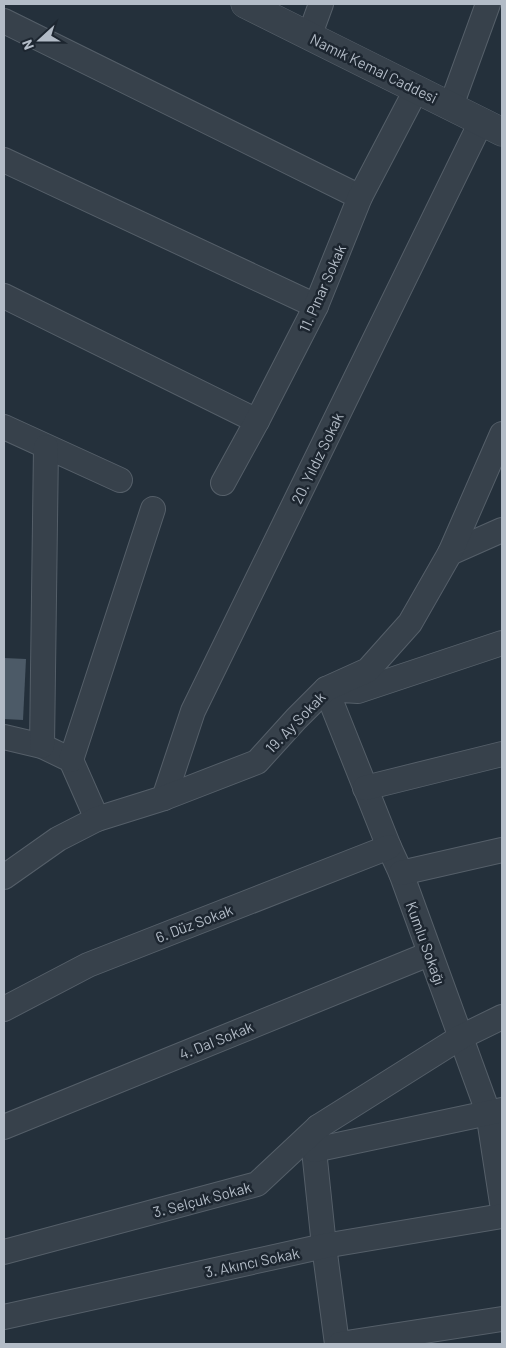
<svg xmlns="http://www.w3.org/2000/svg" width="506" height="1348" font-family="Barlow,sans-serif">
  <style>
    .building { fill: #4c5a67 }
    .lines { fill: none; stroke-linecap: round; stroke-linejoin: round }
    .minor-casing { stroke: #555f69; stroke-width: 26 }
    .tertiary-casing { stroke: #555f69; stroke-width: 29 }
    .minor { stroke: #37414b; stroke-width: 24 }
    .tertiary { stroke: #37414b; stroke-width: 28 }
    .labels { text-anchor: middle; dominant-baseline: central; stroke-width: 5; stroke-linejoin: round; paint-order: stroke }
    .street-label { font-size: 15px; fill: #b3bcc7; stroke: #1d2630 }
  </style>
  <rect width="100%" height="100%" fill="#24303b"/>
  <path class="building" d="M4,658L26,659L23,720L4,719Z"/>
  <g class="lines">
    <defs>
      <g id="minor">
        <path d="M4,21L360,197"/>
        <path d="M309,37L321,4"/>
        <path d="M451,106L488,4"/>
        <path d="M4,160L316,306"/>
        <path d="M4,296L257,421"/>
        <path d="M4,427L120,480"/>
        <path d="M223,483L257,421L316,306L360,197L416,90"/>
        <path d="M450,553L502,530"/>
        <path d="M502,643L358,691L326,689L389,847L401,873L488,1112L502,1203"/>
        <path d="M4,737L42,746L71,760L97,819"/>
        <path d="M42,746L46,447"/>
        <path d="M71,760L153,509"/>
        <path d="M365,788L502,754"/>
        <path d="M164,798L193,711L481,122"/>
        <path d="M401,873L502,850"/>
        <path d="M4,877L58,839L97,819L164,798L257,762L296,719L326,689L368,670L410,623L450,553L502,434"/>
        <path d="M4,1009L88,965L389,847"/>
        <path d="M4,1127L429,954"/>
        <path d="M318,1127L314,1150L324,1246L337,1344"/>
        <path d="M314,1150L502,1110"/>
        <path d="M4,1252L257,1184L318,1127L461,1037L502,1017"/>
        <path d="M4,1317L324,1246L502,1216"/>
        <path d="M340,1344L502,1319"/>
      </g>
      <path id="tertiary" d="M245,4L502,132"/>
    </defs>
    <use href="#minor" class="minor-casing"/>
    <use href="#tertiary" class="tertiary-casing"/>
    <use href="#minor" class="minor"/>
    <use href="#tertiary" class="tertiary"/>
  </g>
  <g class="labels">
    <g class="street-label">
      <text transform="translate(374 68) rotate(26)">Namık Kemal Caddesi</text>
      <text transform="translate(322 288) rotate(-66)">11. Pınar Sokak</text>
      <text transform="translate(317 458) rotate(-64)">20. Yıldız Sokak</text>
      <text transform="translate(295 722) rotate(-46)">19. Ay Sokak</text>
      <text transform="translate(194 923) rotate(-21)">6. Düz Sokak</text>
      <text transform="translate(426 943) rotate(70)">Kumlu Sokağı</text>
      <text transform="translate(216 1040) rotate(-22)">4. Dal Sokak</text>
      <text transform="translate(202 1199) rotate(-15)">3. Selçuk Sokak</text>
      <text transform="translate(252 1262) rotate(-12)">3. Akıncı Sokak</text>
    </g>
  </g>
  <rect width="506" height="1348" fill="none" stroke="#b3bcc7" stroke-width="10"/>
  <g transform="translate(40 40) rotate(249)" stroke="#1d2630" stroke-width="4" paint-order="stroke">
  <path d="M0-4L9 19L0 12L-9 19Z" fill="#b3bcc7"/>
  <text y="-8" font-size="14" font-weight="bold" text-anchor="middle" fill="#b3bcc7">N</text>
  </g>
</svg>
